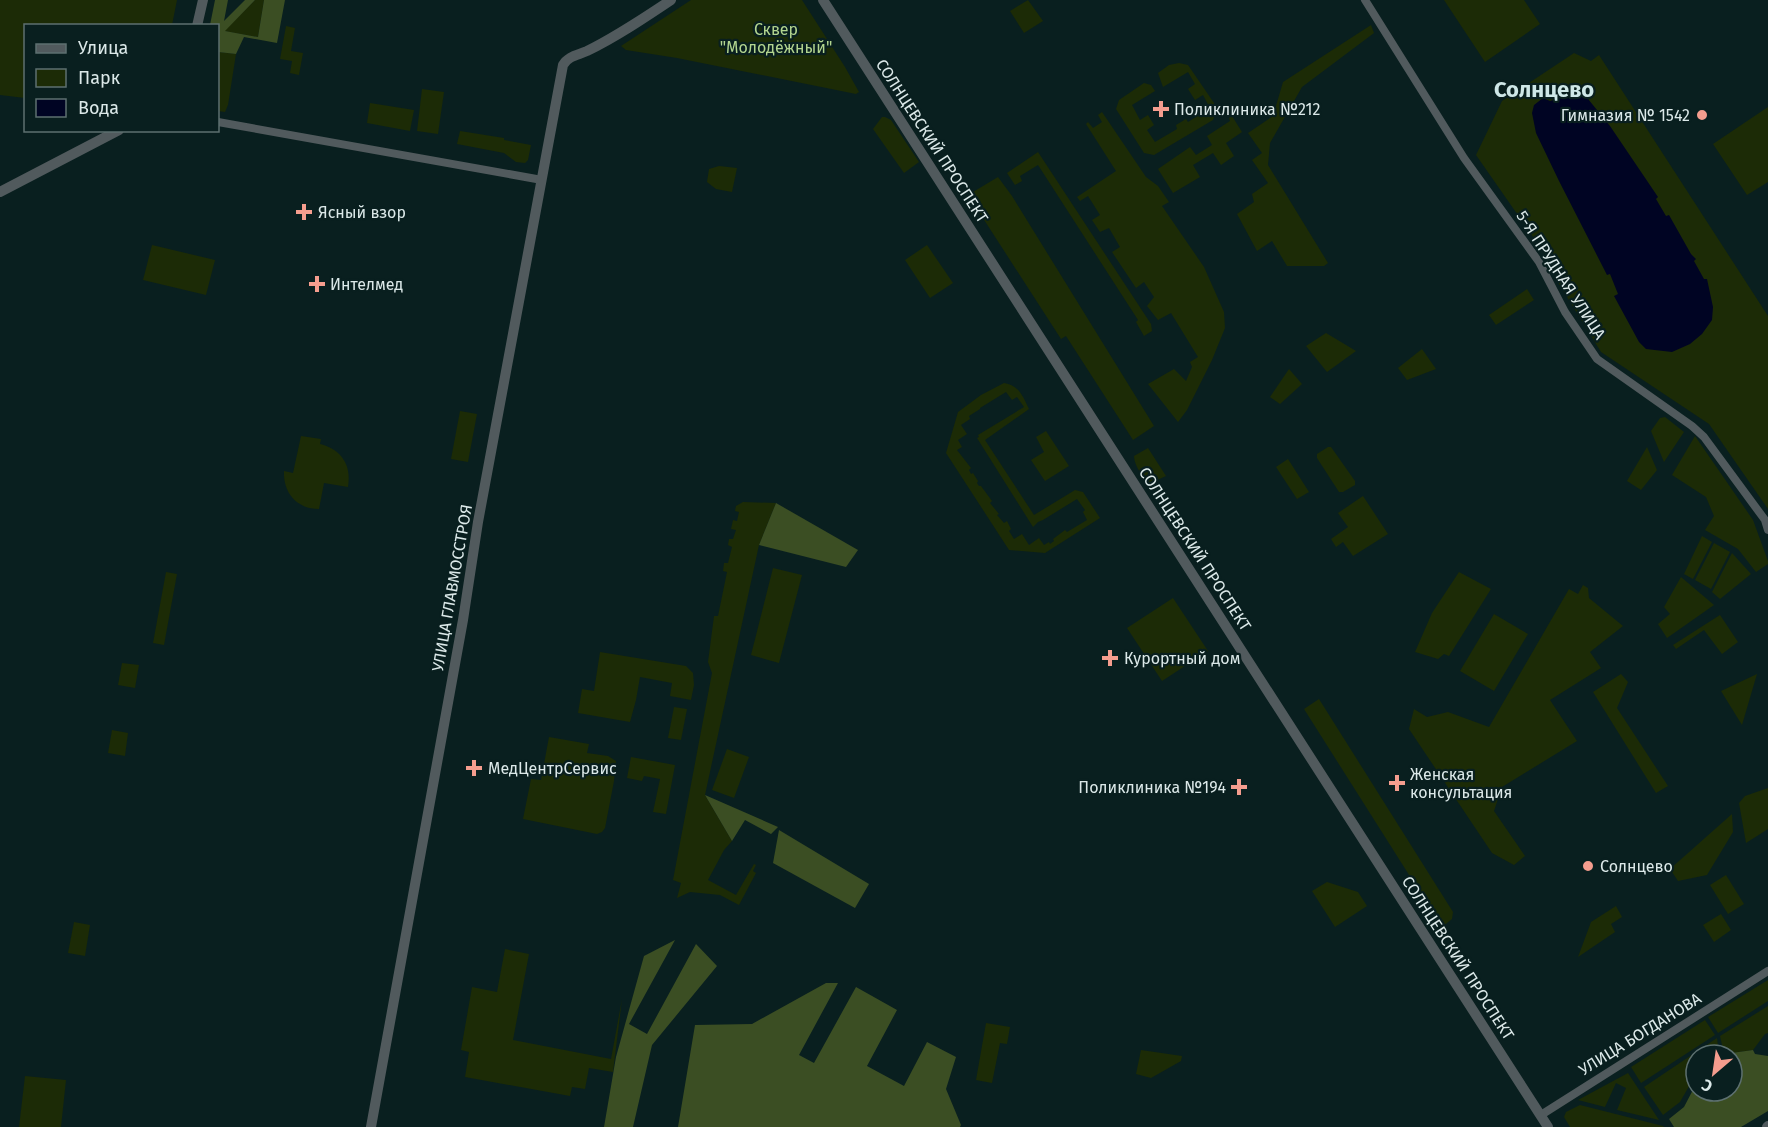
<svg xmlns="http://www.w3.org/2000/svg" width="1768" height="1127" font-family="'Fira Sans',sans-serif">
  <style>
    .green { fill: #1c2b06; fill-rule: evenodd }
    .forest { fill: #3b4e23 }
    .water { fill: #000423 }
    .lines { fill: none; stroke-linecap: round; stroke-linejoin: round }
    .minor { stroke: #515a5d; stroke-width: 8 }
    .tertiary { stroke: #515a5d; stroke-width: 10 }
    .poi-dot { fill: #f59d8e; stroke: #091f1f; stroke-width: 2 }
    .labels { text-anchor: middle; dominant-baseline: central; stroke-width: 4.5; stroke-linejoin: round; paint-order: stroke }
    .park-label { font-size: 16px; fill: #b3d58f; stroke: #091f1f }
    .poi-label { font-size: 16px; fill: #dce9e9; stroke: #091f1f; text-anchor: start }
    .street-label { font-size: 16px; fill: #dce9e9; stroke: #091f1f }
    .district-label { font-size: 22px; font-weight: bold; fill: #cee7e7; stroke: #091f1f }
  </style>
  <rect width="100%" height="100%" fill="#091f1f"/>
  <g class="green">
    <path d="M0,0H177L172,25L26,26L25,98L0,95Z"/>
    <path d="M255,0H264L258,37L224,31Z"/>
    <path d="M691,0H802L845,67L859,92L856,94L677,58L626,50L621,46Z"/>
    <path d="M1028,0L1043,21L1024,33L1010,11Z"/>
    <path d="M1444,0H1524L1540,24L1485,62Z"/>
    <path d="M1371,25L1374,33L1302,87L1270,143L1268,165L1328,263L1324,266H1287L1272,241L1257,251L1237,214L1254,202L1252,194L1268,183L1252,160L1262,153L1248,133L1273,116L1283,82Z"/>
    <path d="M286,26L295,28L291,51L303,53L299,75L290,73L292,61L280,59Z"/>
    <path d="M218,52L236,54L228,105L225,112L218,111Z"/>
    <path d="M1574,53L1591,61L1599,55L1768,316V509L1709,424L1601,352L1559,284L1547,257L1476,155L1502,101Z"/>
    <path d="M1179,63L1188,65L1214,103L1216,112L1213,120L1154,155L1144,153L1116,109L1119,100L1144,83L1151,85L1155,91L1132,105L1140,120L1148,115L1154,125L1147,130L1155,142L1177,129L1176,125L1186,119L1188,122L1210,108L1203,95L1195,100L1188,89L1195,84L1188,72L1163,87L1158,73L1169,65Z"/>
    <path d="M422,89L444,92L438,134L417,131Z"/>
    <path d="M370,103L414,110L410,131L367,123Z"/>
    <path d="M1768,107V182L1747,195L1713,144Z"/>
    <path d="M1102,112L1146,177L1158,186L1169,202L1162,206L1204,267L1224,312L1225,328L1212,360L1187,410L1178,422L1148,384L1174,369L1186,381L1192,367L1190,362L1198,357L1171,313L1158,320L1147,306L1154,297L1144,282L1136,288L1112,252L1120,247L1109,228L1100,232L1092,220L1100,215L1088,196L1080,201L1077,197L1116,171L1086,124L1088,122L1093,128L1102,122L1098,115Z"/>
    <path d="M1232,116L1242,132L1226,143L1234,156L1221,165L1213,153L1193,165L1200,177L1173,193L1158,169L1190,147L1196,155L1212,145L1207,136L1230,121L1229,118Z"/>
    <path d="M882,117H885L891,120L919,162L904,173L873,129Z"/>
    <path d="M460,131L504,138V140L531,145L528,160L525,163L516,162L504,153L457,144Z"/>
    <path d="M1038,152L1151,324L1152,331L1144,336L1136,322L1138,320L1038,165L1020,176L1022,181L1015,185L1007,173Z"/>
    <path d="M719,166L737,168L732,192L716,189L707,182L709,169Z"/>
    <path d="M998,177L1012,196L1154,426L1133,440L1066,336L1061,339L968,195Z"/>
    <path d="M152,245L215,260L206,295L143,280Z"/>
    <path d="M927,245L953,283L930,298L905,260Z"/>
    <path d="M1527,289L1534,300L1496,325L1489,315Z"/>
    <path d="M1326,333L1356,351L1327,372L1306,346Z"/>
    <path d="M1422,349L1436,369L1407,380L1398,368Z"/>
    <path d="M1289,369L1302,384L1280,404L1270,397Z"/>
    <path d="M1004,383C1019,385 1023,397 1029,409L985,440L1034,515L1075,490L1083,492L1100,518L1045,553L1009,550L946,453L958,412L981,395ZM1006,392L1012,400L1017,397L1024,407L978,435L979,437L977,438L1033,527L1038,522L1043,520L1077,499L1085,510L1083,512L1087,520L1067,532L1065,530L1053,539L1054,541L1050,544L1049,542L1044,545L1039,538L1029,545L1022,534L1014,539L1009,531L1011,529L1007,521L1004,523L997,515L999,514L990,503L992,501L981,486H979L977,483L978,481L973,473L971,474L969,470L971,468L957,450L962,447L958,440L967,434L961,425L970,419L969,416L980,409V408Z"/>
    <path d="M460,411L477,414L468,462L451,459Z"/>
    <path d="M1665,417L1684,432L1664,462L1651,431L1660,418Z"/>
    <path d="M1046,431L1069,466L1045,481L1031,460L1044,452L1036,437Z"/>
    <path d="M301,436L321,439L320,444C341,449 352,465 348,487L324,483L319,509C297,509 283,493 284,471L293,473Z"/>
    <path d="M1695,436L1753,520L1768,561V564L1756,572L1738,549L1705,530L1714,516L1706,497L1672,475Z"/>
    <path d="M1328,447H1331L1355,481V485L1343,492H1339L1317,458V454Z"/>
    <path d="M1647,447L1657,470L1641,490L1627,481Z"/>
    <path d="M1148,448L1166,476L1151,483C1143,479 1134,465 1134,456Z"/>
    <path d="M1288,459L1309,492L1297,499L1276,467Z"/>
    <path d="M1363,496L1388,534L1353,556L1343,542L1336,547L1331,539L1348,527L1338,513Z"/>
    <path d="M743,502L776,503L759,545L705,795L732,841L724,850L708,880L736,895L754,864L756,865L753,871L756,873L739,905L720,895L690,892L677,898L681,883L673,880L712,673L708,662L714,616H718L727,572L723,571L724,563H728L732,547L728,545L729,539H733L736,530L731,529L733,520L737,521L739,512L735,511L736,506Z"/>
    <path d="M1702,536L1712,542L1693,579L1684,574Z"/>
    <path d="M1714,543L1730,552L1711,589L1695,580Z"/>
    <path d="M1732,553L1751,574L1720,599L1712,592Z"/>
    <path d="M773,568L802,575L779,663L751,655Z"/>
    <path d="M166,572L177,574L164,645L153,643Z"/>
    <path d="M1459,572L1491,589L1449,656L1444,654L1438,659L1415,652L1432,613Z"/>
    <path d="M1681,577L1714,605L1667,638L1658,624L1670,614L1664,607Z"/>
    <path d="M1583,585L1588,588L1589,598L1623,626L1590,652L1601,668L1550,700L1577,741L1502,787L1494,811L1525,856L1514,865L1492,853L1409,729L1414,709L1427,717L1448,712L1489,727L1569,589L1578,594Z"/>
    <path d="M1173,598L1208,651L1162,681L1127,628Z"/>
    <path d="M1494,614L1528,634L1494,691L1460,671Z"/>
    <path d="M1720,615L1738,642L1722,654L1704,630L1676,649L1673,645Z"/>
    <path d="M600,652L686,666L693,673L694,685L691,700L670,696L672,683L640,677L636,700L630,722L578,713L582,689L594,691Z"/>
    <path d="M122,663L139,665L135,688L118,685Z"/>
    <path d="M1621,674L1628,682L1617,708L1668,786L1656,793L1593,692Z"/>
    <path d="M1757,674L1742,725L1721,691Z"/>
    <path d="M1319,699L1453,912L1452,919L1442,927L1304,709Z"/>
    <path d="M674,707L687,709L681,740L668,738Z"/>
    <path d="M112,730L128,733L125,756L108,753Z"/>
    <path d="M549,737L589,744L587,753L608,756L616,761L614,781L605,828L602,832L597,834L523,819L531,779L541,780Z"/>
    <path d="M727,749L749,757L734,798L712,790Z"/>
    <path d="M631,757L675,765L666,814L653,812L660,779L644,776L642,781L627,778Z"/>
    <path d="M1768,788V829L1746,843L1739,803L1745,796Z"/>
    <path d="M1732,814L1733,832L1707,875L1678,881L1670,869Z"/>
    <path d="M1726,875L1744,904L1728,914L1710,885Z"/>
    <path d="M1327,882L1358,892L1367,906L1335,927L1312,891Z"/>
    <path d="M1616,906L1622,917L1611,924L1615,932L1578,957L1591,922Z"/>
    <path d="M1721,914L1731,930L1714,942L1703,925Z"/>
    <path d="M74,922L90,925L85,956L68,953Z"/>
    <path d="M505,949L529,954L513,1040L611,1059L622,999L613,1072L589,1068L585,1089L572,1087L570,1096L465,1077L469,1052L461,1050L472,987L497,992Z"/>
    <path d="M1768,980V1001L1718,1033L1708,1017Z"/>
    <path d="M1768,1006V1033L1765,1034L1753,1050L1724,1054L1720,1036Z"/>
    <path d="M1705,1020L1715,1035L1641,1083L1631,1067Z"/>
    <path d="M986,1023L1010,1027L1007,1044L1000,1043L992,1083L976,1080Z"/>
    <path d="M1717,1038L1719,1054L1696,1055V1074L1680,1102L1663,1115L1644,1087Z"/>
    <path d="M1141,1050L1182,1056L1181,1061L1151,1078L1136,1074Z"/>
    <path d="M1628,1073L1659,1120L1617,1110L1626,1088L1616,1083L1605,1107L1578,1100Z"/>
    <path d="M25,1076L66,1080L61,1127H19Z"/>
    <path d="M1580,1105L1663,1126L1664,1127H1570L1564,1117L1566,1112Z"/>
  </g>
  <g class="forest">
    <path d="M215,0H228L224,21L245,0H255L225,31L258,37L264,0H285L277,43L244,37L236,54L218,52V26L210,25Z"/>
    <path d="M776,503L858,550L846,567L759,545Z"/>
    <path d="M705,795L778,827L771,834L745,820L732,841Z"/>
    <path d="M779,830L869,884L855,908L773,863Z"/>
    <path d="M675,940L629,1024L647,1034L696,944L717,966L652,1045L633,1127H604L616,1057L644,956Z"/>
    <path d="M826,983H838L799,1055L814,1063L856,987L897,1010L867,1066L904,1086L927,1042L956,1057L946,1089L961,1125L960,1127H678L695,1025L752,1024Z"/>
    <path d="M1753,1050L1755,1054L1768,1056V1111L1741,1127H1674L1669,1119L1684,1107L1696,1084V1091H1732V1081L1736,1078L1735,1066L1732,1063V1055L1724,1054Z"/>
  </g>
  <path class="water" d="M1573,88L1584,94L1610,126L1658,197L1656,199L1666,216L1669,215L1691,254L1696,259L1694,261L1704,279H1707L1713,307L1712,320L1702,334L1690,344L1672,352L1646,349L1639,342L1614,296L1618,294L1610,274L1607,275L1559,181L1536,133L1532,113L1534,105L1543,98L1550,101L1559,98L1562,91Z"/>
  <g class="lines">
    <g class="minor">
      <path d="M1365,0L1464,158L1539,262L1565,312L1597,359L1692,426L1704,437L1765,520L1768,530"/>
      <path d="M218,122L542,180"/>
      <path d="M1541,1115L1768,971"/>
    </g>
    <g class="tertiary">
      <path d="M823,0L1548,1127"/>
      <path d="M197,26L203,0"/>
      <path d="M0,192L119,130"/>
      <path d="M371,1127L463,620L478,522L563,65C568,56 578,55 587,51C616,37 644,18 671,0"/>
      <path d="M1767,1127L1768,1126"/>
    </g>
  </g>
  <g class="poi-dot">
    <path d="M1158 100h6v6h6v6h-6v6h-6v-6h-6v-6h6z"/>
    <circle cx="1702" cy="115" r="6"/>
    <path d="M301 203h6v6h6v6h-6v6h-6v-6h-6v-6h6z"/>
    <path d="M314 275h6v6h6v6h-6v6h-6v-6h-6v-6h6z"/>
    <path d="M1107 649h6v6h6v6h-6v6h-6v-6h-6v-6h6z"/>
    <path d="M471 759h6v6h6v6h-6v6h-6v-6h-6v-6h6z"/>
    <path d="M1394 774h6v6h6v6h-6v6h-6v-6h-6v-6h6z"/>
    <path d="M1236 778h6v6h6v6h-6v6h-6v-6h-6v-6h6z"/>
    <circle cx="1588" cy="866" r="6"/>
  </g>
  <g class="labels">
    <g class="park-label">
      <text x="776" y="29">Сквер<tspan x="776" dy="18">"Молодёжный"</tspan></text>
    </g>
    <g class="poi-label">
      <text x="1174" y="109">Поликлиника №212</text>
      <text x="1690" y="115" text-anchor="end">Гимназия № 1542</text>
      <text x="318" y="212">Ясный взор</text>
      <text x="330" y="284">Интелмед</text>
      <text x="1124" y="658">Курортный дом</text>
      <text x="488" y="768">МедЦентрСервис</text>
      <text x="1410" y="774">Женская<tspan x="1410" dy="18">консультация</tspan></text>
      <text x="1226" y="787" text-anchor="end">Поликлиника №194</text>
      <text x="1600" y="866">Солнцево</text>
    </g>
    <g class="street-label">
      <text transform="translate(932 141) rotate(57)">СОЛНЦЕВСКИЙ ПРОСПЕКТ</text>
      <text transform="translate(1561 275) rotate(57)">5-Я ПРУДНАЯ УЛИЦА</text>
      <text transform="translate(1195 549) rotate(57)">СОЛНЦЕВСКИЙ ПРОСПЕКТ</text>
      <text transform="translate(452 588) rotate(-80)">УЛИЦА ГЛАВМОССТРОЯ</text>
      <text transform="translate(1458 958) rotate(57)">СОЛНЦЕВСКИЙ ПРОСПЕКТ</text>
      <text transform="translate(1640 1034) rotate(-32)">УЛИЦА БОГДАНОВА</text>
    </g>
    <g class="district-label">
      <text x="1544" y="89">Солнцево</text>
    </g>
  </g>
  <rect x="24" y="24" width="195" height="108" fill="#091f1f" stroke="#5d7070" stroke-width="1.5"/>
  <rect x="36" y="44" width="30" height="9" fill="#515a5d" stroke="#5d7070" stroke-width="1.5"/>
  <text x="78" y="54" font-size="18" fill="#dce9e9">Улица</text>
  <rect x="36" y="69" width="30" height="18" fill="#1c2b06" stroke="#5d7070" stroke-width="1.5"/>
  <text x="78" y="84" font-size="18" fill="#dce9e9">Парк</text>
  <rect x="36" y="99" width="30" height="18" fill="#000423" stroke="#5d7070" stroke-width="1.5"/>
  <text x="78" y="114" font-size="18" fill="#dce9e9">Вода</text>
  <g transform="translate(1714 1073) rotate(209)"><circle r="28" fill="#091f1f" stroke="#5d7070" stroke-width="1.5"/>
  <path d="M0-4.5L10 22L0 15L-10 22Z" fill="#f59d8e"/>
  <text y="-9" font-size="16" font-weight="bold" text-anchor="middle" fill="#dce9e9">С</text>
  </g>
</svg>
